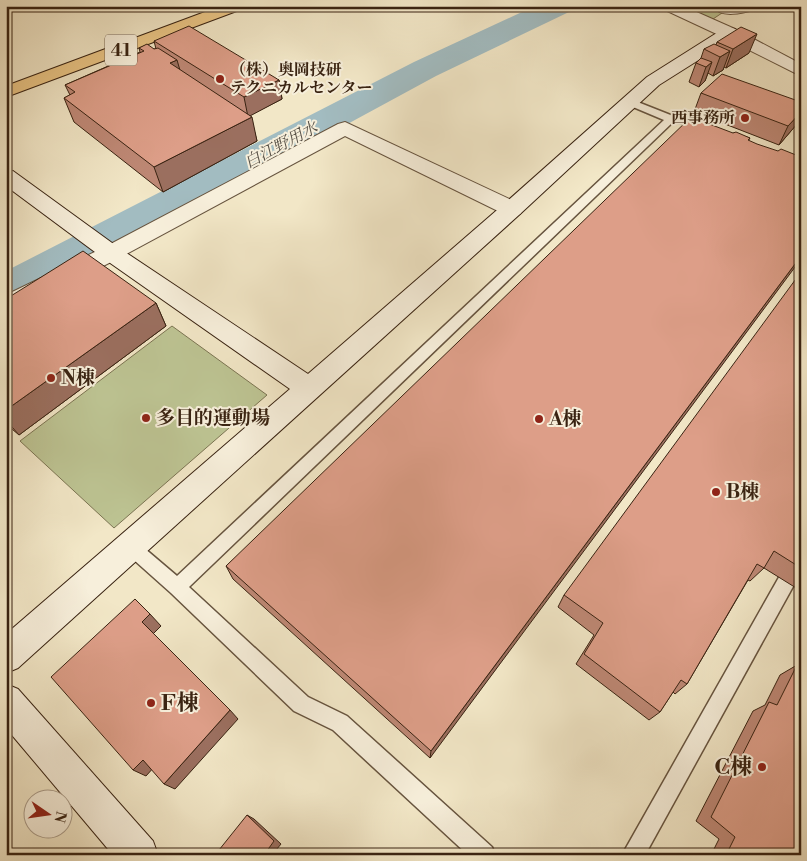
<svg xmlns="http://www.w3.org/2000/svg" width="807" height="861" font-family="'Libre Bodoni','Noto Serif JP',serif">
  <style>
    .green { fill: #bdc493; stroke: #7b7452 }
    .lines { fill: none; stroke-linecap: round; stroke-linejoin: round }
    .river { fill: #a2bcc1; fill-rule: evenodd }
    .lane-casing { stroke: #67543f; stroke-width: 3 }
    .street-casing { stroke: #67543f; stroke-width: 2 }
    .secondary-casing { stroke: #392312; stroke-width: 2 }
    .primary-casing { stroke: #392312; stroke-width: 2 }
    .lane { fill: #f7efdb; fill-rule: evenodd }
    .street { fill: #f7efdb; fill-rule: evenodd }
    .secondary { fill: #f7efdb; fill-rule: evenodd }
    .primary { fill: #e9c484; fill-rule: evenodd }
    .wall { fill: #be8875; stroke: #392312 }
    .shaded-wall { fill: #9b6f5f; stroke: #392312 }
    .building { fill: #dd9e88; stroke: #392312 }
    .poi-dot { fill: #8f2418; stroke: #f7efdb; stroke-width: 2 }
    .labels { text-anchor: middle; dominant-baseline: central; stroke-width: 4; stroke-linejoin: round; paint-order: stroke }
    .far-poi-label { font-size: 16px; font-weight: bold; fill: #392312; stroke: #f7efdb; text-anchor: start }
    .far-water-label { font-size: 16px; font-style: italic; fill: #585147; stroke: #f7efdb }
    .shield { fill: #f7efdb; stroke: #72604e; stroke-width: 1 }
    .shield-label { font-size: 18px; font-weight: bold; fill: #392312 }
    .poi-label { font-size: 19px; font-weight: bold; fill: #392312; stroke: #f7efdb; text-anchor: start }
    .near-poi-label { font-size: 22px; font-weight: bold; fill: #392312; stroke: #f7efdb; text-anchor: start }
  </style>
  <rect width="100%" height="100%" fill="#f2e7c7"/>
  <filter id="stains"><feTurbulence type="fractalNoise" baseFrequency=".004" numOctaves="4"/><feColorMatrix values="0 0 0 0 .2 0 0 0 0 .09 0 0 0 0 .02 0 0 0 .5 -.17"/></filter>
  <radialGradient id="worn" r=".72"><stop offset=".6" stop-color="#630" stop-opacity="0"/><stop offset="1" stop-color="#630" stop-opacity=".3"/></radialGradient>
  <g class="green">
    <path d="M679,6H715L722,13L710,21Z"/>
    <path d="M172,326L267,395L114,528L20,441Z"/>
  </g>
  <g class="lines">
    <path class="river" d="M535,6H573L569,12L436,76L21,301L6,305V271L414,62Z"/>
    <defs>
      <g id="lane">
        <path d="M630,99L673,116L693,119L711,128L706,131L687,124L673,122L189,587L308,697L347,716L492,847L495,855H468L333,730L294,711L171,593L125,552L123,547L125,542L131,539L137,542L177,576L664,120L626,104L625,102Z"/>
        <path d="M801,547V572L645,855H622L795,549Z"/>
      </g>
      <g id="street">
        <path d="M661,6H683L735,29L801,64V76L723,37L663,9Z"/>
        <path d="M712,6H759L757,9C743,13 721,19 712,6Z"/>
        <path d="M345,122L520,204L523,209L520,214L512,216L504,214L345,136L119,258L6,315V295L103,248L338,124Z"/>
      </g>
      <g id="secondary">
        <path d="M729,28L735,29L737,33L735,37L659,85L520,214L18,668L6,673V634L290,389L103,258L6,186V170L13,171L119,248L308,374L504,204L647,77L723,29Z"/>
        <path d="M6,684L18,689L153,841L158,855H113L6,728Z"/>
      </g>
      <path id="primary" d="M221,6H244L242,9L6,97V86Z"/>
    </defs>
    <use href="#lane" class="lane-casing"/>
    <use href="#street" class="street-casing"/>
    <use href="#secondary" class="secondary-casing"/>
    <use href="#primary" class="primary-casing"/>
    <use href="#lane" class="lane"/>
    <use href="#street" class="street"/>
    <use href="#secondary" class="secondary"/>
    <use href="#primary" class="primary"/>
  </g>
  <g class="wall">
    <path d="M499,6H523L517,9L508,11Z"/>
    <path d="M154,41L279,80L282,99L250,115L257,141L163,192L74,122L64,98L70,95L65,85L140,52L139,48L154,49H156Z"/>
    <path d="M717,42L749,53L726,68L724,67L723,70L713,76L708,73L705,81L699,87L689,82L696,63L701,58L704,49L716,45Z"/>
    <path d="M701,93L801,102V117L797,124L779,145L694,112Z"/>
    <path d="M733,133L750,138L430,758L233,579L226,566Z"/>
    <path d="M6,299L156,303L166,326L19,435L6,424Z"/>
    <path d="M797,493L801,496V591L764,568L750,581L748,580L687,684L675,694L673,692L660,712L649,720L576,664L594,635L558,607L564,595Z"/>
    <path d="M797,665L801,855H711L719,839L696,821L753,711L765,705L780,675Z"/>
  </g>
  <g class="shaded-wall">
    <path d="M509,6H523L517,9L508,11Z"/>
    <path d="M757,34L749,53L726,68L733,49Z"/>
    <path d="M730,51L723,70L713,76L720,57Z"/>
    <path d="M177,60L184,84L170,63Z"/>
    <path d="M712,62L705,81L699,87L706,67Z"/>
    <path d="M279,80L282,99L248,117L244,97Z"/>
    <path d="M801,112V117L797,124L779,145L788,126Z"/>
    <path d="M252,117L257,141L163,192L154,167Z"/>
    <path d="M801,256V259L430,758L431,751Z"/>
    <path d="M156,303L166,326L19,435L6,420V410Z"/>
    <path d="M150,614L161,626L153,634L142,622Z"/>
    <path d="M230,710L238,719L175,789L164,784Z"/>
    <path d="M143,760L155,766L146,776L133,770Z"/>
    <path d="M247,815L254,819L281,844L272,855H264Z"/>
  </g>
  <g class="building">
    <path d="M189,26L279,80L244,97L154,41Z"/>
    <path d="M741,27L757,34L733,49L717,42Z"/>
    <path d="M147,44L154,49L158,48L177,60L170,63L252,117L154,167L64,98L75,92L65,85L144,51L139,48Z"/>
    <path d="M714,44L730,51L720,57L704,49Z"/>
    <path d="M701,58L712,62L706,67L696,63Z"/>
    <path d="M722,74L801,102V112L788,126L701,93Z"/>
    <path d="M691,117L733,133L736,132L750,138L748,140L757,144L778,151L781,149L801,157V256L431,751L226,566Z"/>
    <path d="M83,251L156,303L6,410V299Z"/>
    <path d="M801,272V486L797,493L801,496V568L774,551L764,568L757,564L687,684L681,680L660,712L584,654L603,623L564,595Z"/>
    <path d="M135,599L150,614L142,622L230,710L164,784L143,760L133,770L51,677Z"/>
    <path d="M797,665L801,668V855H726L735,837L711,817L769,702L777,705Z"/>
    <path d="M247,815L274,841L264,855H223L219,850Z"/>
  </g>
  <g class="poi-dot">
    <circle cx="220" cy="79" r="5"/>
    <circle cx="745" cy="118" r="5"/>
    <circle cx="51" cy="378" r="5"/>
    <circle cx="146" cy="418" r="5"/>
    <circle cx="539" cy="419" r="5"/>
    <circle cx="716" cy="492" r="5"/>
    <circle cx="151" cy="703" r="5"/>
    <circle cx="762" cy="767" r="5"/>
  </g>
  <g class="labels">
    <g class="far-poi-label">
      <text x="230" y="70">（株）奥岡技研<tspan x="230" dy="18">テクニカルセンター</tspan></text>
      <text x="735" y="118" text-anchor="end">西事務所</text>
    </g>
    <g class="far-water-label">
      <text transform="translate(281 145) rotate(-28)">白江野用水</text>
    </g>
    <rect class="shield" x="105" y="34.5" width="32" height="31" rx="4"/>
    <g class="shield-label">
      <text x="121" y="50">41</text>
    </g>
    <g class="poi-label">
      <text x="61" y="378">N棟</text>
      <text x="156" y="418">多目的運動場</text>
      <text x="549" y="419">A棟</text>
      <text x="726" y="492">B棟</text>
    </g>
    <g class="near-poi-label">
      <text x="161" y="703">F棟</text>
      <text x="752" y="767" text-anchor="end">C棟</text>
    </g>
  </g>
  <rect width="807" height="861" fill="none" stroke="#f2e7c7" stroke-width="25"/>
  <rect x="8" y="8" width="792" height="846" fill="none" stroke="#392312" stroke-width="2.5"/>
  <rect x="12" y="12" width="782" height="836" fill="none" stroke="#392312"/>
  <g transform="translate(48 814) rotate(103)"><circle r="24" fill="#f7efdb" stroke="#ab9d8b"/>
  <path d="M0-4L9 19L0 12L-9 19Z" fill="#8f2418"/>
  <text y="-8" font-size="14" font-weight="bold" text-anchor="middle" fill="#392312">N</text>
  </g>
  <rect width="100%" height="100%" filter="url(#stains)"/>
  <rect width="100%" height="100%" fill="url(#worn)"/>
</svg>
